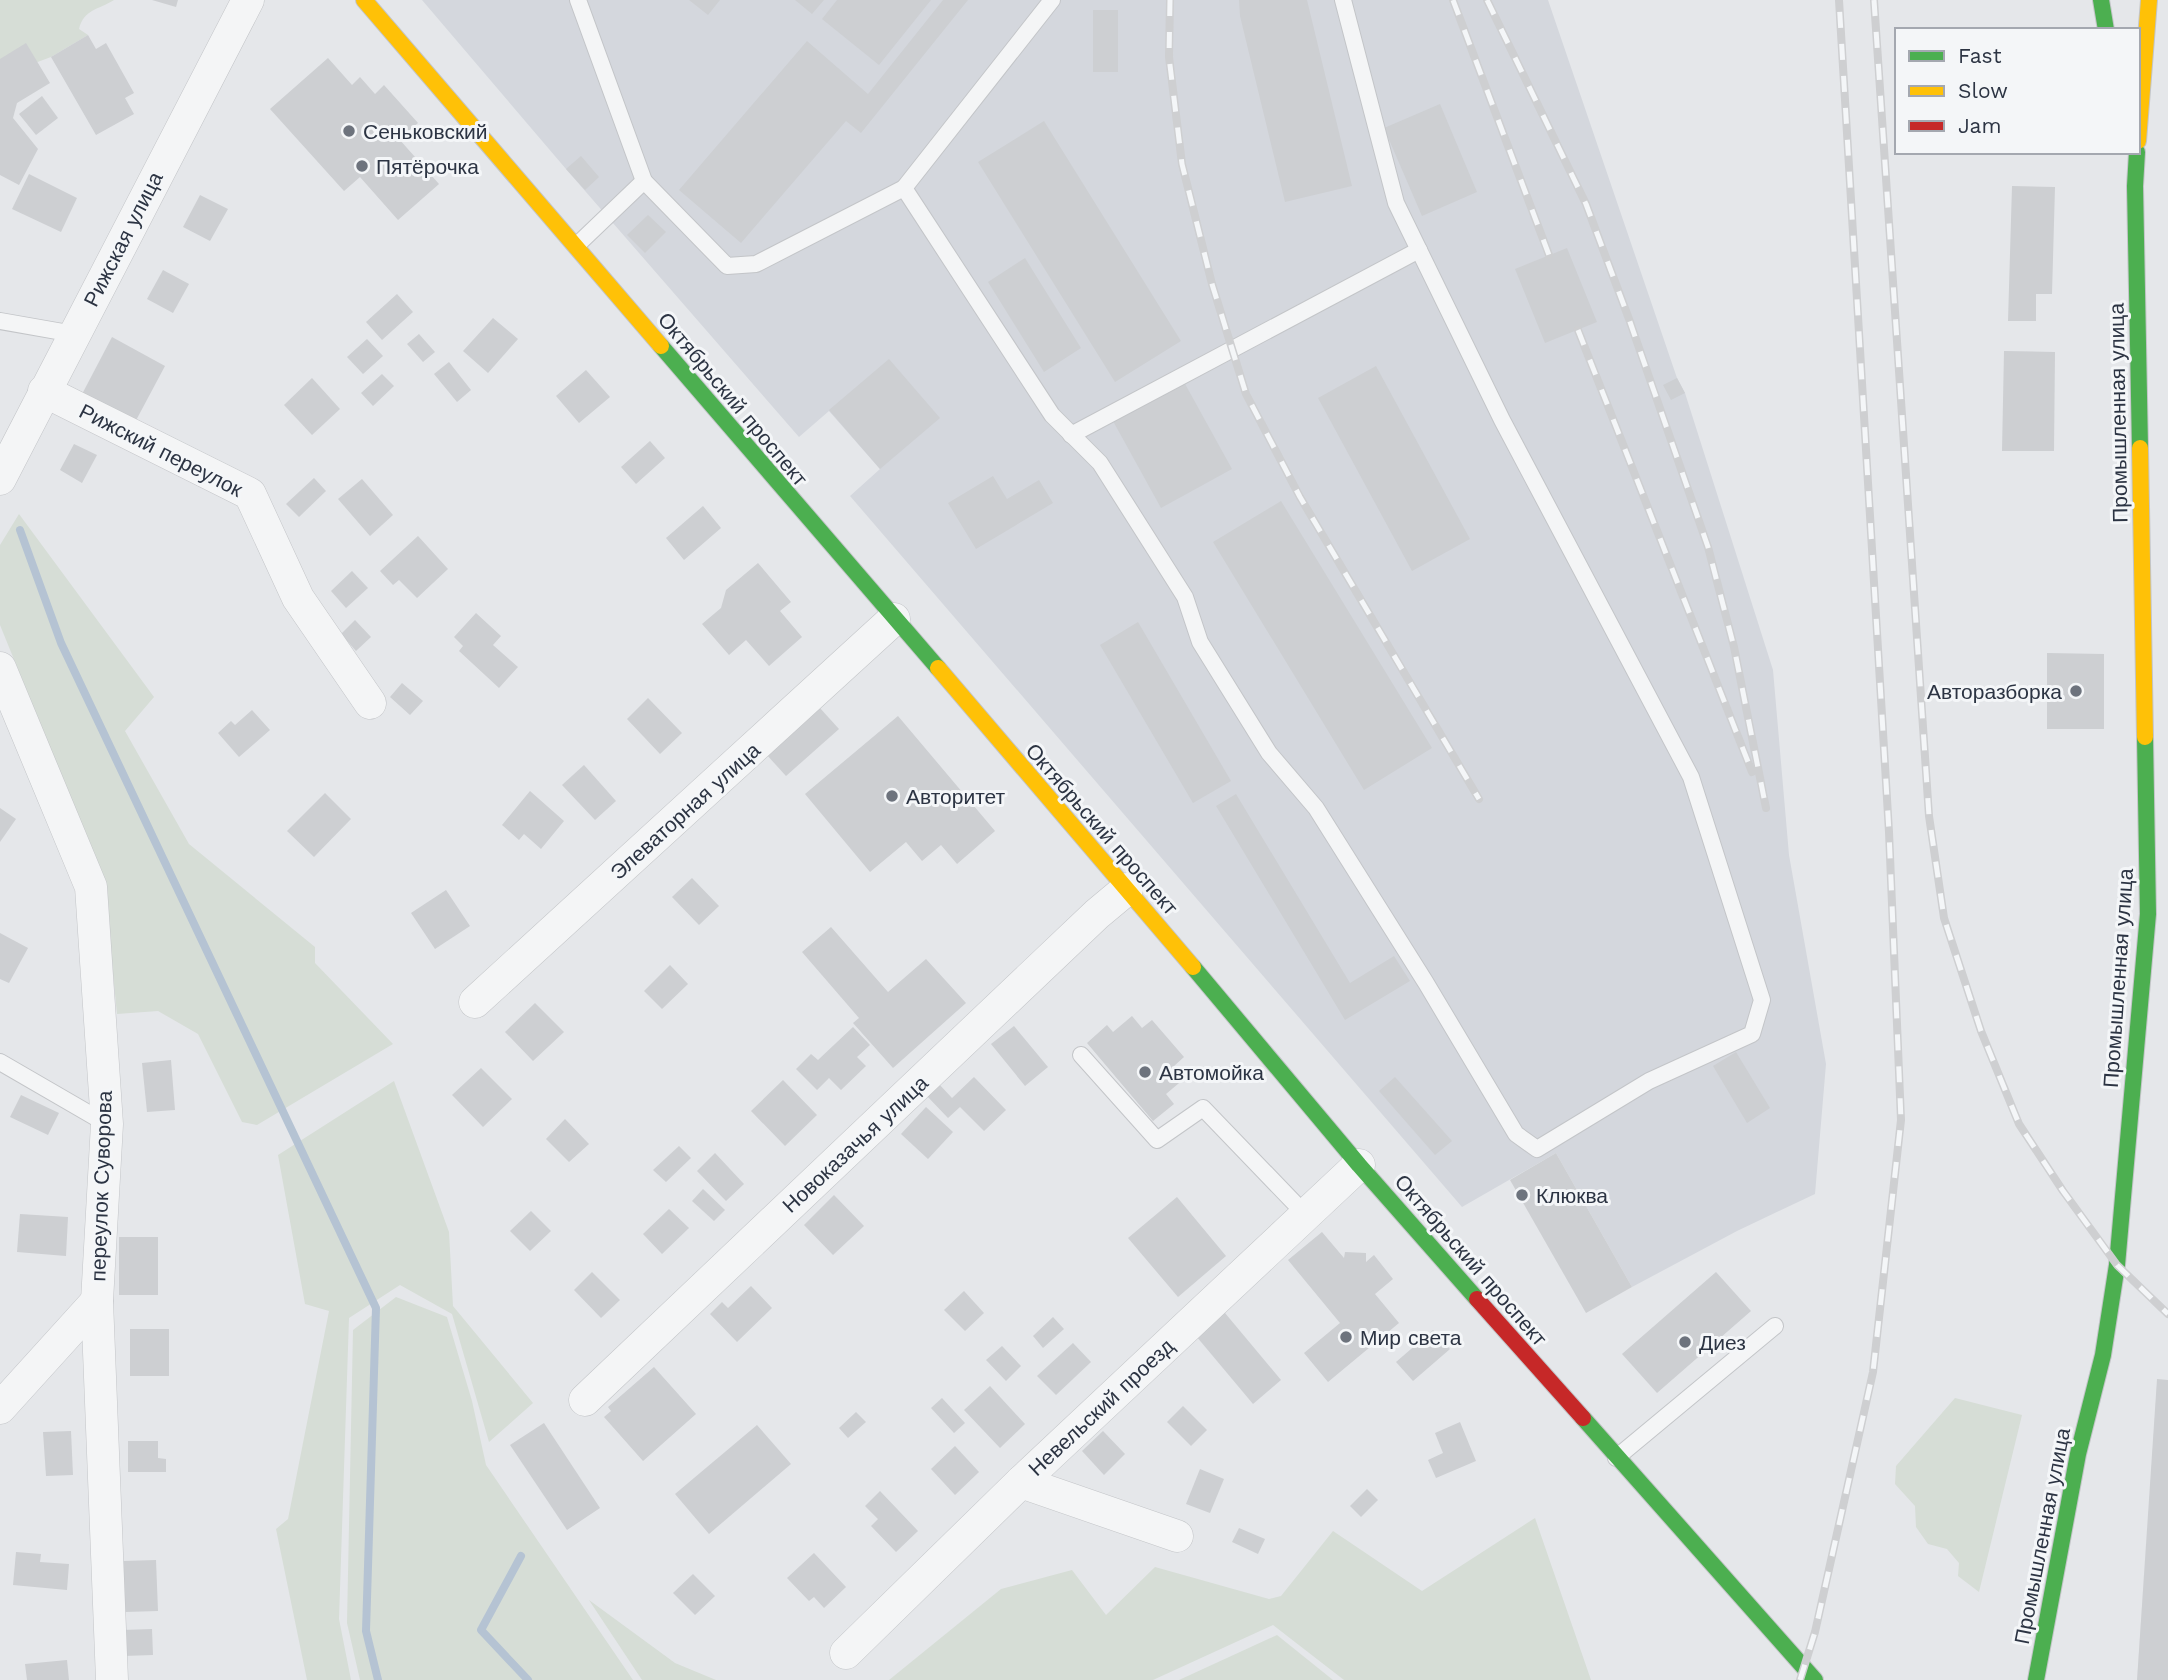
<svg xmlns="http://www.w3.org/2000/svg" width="2168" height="1680" font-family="'Work Sans',sans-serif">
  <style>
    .built { fill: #d4d7dd }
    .green { fill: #d6ddd6 }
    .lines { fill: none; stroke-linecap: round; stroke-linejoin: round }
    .stream { stroke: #b5c3d3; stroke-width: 8 }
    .building { fill: #cdcfd2 }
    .lane-casing { stroke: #c3c5c8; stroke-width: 18 }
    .street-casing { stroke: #c3c5c8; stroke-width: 33 }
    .fast-casing { stroke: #c3c5c8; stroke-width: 18 }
    .slow-casing { stroke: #c3c5c8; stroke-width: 18 }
    .jam-casing { stroke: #c3c5c8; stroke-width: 18 }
    .lane { stroke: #f4f5f6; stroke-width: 16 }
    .street { stroke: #f4f5f6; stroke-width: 32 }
    .fast { stroke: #4caf50; stroke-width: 16 }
    .slow { stroke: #ffc107; stroke-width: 16 }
    .jam { stroke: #c62828; stroke-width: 16 }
    .rail-casing { stroke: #cecfd1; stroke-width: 8 }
    .rail { stroke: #f4f6f8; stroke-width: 5; stroke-dasharray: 16; stroke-linecap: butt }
    .poi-dot { fill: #6d737d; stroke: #f4f6f8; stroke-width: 2.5 }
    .labels { text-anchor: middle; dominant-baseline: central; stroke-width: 6; stroke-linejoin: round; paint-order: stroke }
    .poi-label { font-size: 21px; fill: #2c3443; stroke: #f4f6f8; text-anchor: start }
    .street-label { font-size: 21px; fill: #2c3443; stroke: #f4f6f8 }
  </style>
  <rect width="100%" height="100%" fill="#e5e7ea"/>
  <path class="built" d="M422,0H1548L1677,378L1685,393L1773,670L1789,855L1826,1064L1815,1194L1737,1231L1632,1287L1556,1153L1462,1207L850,496L880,469L829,411L799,437L566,169Z"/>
  <g class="green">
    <path d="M0,0H114C98,10 84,9 79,29L88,35L51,57L0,76Z"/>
    <path d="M19,514L154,697L125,731L189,844L315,947V963L393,1044L257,1125L242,1122L198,1034L158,1011L117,1014L104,881L0,625V545Z"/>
    <path d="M394,1081L449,1232L453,1306L533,1403L489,1442L452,1314L400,1285L349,1318L339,1619L351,1680H307L276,1529L288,1519L329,1311L305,1304L278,1155Z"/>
    <path d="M396,1297L447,1317L472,1401L486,1465L633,1680H360L347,1623L353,1330Z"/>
    <path d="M1955,1398L2022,1415L1979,1592L1958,1576L1959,1563L1947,1549L1928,1544L1916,1527L1915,1506L1895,1484L1896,1466Z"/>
    <path d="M1535,1518L1591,1680H1344L1273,1625L1153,1680H889L1001,1589L1072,1570L1106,1615L1155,1567L1269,1599L1281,1596L1333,1531L1422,1591Z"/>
    <path d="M589,1600L675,1663L716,1680H642Z"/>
    <path d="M1277,1635L1333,1680H1179Z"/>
  </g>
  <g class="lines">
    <g class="stream">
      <path d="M20,530L61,643L376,1308L366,1631L378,1680"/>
      <path d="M521,1556L481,1630L528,1680"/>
    </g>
  </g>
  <g class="building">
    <path d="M152,0H178L176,7Z"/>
    <path d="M689,0H720L708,15Z"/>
    <path d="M795,0H824L812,14Z"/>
    <path d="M837,0H931L879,65L822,19Z"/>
    <path d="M943,0H968L861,133L846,121L741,243L679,190L807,41L868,94Z"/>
    <path d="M1239,0H1307L1352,186L1285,202L1240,16Z"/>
    <rect x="1093" y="10" width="25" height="62"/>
    <path d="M88,35L96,49L106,43L134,93L125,98L134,114L96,135L51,57Z"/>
    <path d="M26,43L50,83L17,103L13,118L38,149L19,185L0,175V59Z"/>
    <path d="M328,58L352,85L360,77L375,94L384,85L418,123L399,139L439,184L398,220L360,177L344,191L270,109Z"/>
    <path d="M42,96L58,118L36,135L19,114Z"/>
    <path d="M1440,104L1477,192L1422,216L1384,128Z"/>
    <path d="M1044,121L1181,341L1115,382L978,162Z"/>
    <path d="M581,156L599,177L585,190L566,169Z"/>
    <path d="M29,174L77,198L61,232L12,209Z"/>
    <path d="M2012,186L2055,187L2052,294H2036V321H2008Z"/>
    <path d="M200,195L228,209L210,241L183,227Z"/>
    <path d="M648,215L666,232L645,253L627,235Z"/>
    <path d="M1567,248L1597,322L1545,343L1515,269Z"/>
    <path d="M1025,258L1081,348L1044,372L988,282Z"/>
    <path d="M163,270L189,284L173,313L147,299Z"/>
    <path d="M397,294L413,312L382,340L366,322Z"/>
    <path d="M493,318L518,339L488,373L463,351Z"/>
    <path d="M419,334L435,352L423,362L407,344Z"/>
    <path d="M112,337L165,366L133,426L80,398Z"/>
    <path d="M367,339L383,356L363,374L347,357Z"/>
    <path d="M2004,351L2055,352L2054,451H2002Z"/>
    <path d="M889,359L940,418L880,469L829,410Z"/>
    <path d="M449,362L471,390L457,402L434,374Z"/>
    <path d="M1376,366L1470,539L1412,571L1318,398Z"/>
    <path d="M586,370L610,397L579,423L556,396Z"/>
    <path d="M382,374L394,386L373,406L361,393Z"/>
    <path d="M312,378L340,409L312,435L284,405Z"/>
    <path d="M1677,378L1685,393L1671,400L1663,385Z"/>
    <path d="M1184,382L1232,469L1161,508L1113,421Z"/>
    <path d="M650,441L665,458L636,484L621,467Z"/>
    <path d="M74,444L97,455L82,483L60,470Z"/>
    <path d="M993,476L1007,499L1039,480L1053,503L976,549L948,503Z"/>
    <path d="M314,478L326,491L299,517L286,504Z"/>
    <path d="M362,479L393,515L370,536L338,499Z"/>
    <path d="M1281,501L1432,748L1364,790L1213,542Z"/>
    <path d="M703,506L721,528L684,560L666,538Z"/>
    <path d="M418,536L448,569L417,598L399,580L393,585L380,571Z"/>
    <path d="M758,563L791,602L780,611L802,637L769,666L746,640L729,655L702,624L721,608L726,590Z"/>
    <path d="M352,571L368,588L346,608L331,591Z"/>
    <path d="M476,613L501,636L493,645L518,667L499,688L459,651L463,646L454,637Z"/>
    <path d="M355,620L371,637L356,651L341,634Z"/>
    <path d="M1138,622L1231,781L1193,803L1100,645Z"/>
    <path d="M2047,653L2104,654V729H2047Z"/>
    <path d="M402,683L423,701L410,715L390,697Z"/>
    <path d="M648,698L682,733L660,754L627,719Z"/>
    <path d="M819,707L839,729L786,776L766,754Z"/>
    <path d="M252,710L270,730L239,757L218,733L231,721L235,725Z"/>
    <path d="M898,716L995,831L957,864L941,845L922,861L906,842L870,872L805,794Z"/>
    <path d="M584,765L616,801L595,820L562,785Z"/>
    <path d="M530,791L564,821L541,849L524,834L519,840L502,825Z"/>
    <path d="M325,793L351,819L314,857L287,831Z"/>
    <path d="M1236,794L1350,983L1394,956L1410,981L1345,1020L1216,806Z"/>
    <path d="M0,808L16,819L0,842Z"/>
    <path d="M692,878L719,906L699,925L672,897Z"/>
    <path d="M446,890L470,926L435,949L411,913Z"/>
    <path d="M831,927L888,992L926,959L966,1003L893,1068L853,1023L859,1018L802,952Z"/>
    <path d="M0,933L28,948L9,983L0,979Z"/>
    <path d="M670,965L688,984L662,1009L644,991Z"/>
    <path d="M535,1003L564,1032L533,1061L505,1032Z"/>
    <path d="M1132,1016L1142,1028L1152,1020L1184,1057L1174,1066L1185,1078L1166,1094L1174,1104L1153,1121L1087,1043L1107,1025L1113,1032Z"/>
    <path d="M1014,1026L1048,1067L1025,1086L991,1044Z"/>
    <path d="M853,1027L870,1045L857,1057L866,1066L841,1090L829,1078L817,1090L796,1069L811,1054L818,1060Z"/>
    <path d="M1736,1052L1770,1108L1747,1123L1713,1066Z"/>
    <path d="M171,1060L175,1110L147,1112L142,1063Z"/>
    <path d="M481,1068L512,1099L483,1127L452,1095Z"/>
    <path d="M974,1077L1006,1110L984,1131L960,1107L948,1118L926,1095L938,1083L952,1098Z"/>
    <path d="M1395,1077L1452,1141L1435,1155L1379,1091Z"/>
    <path d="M783,1080L817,1115L785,1146L751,1111Z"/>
    <path d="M21,1095L59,1113L48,1135L10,1117Z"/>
    <path d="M926,1107L953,1132L928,1159L901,1134Z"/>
    <path d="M565,1119L589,1144L569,1162L546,1139Z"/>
    <path d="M679,1146L691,1158L666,1182L653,1170Z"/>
    <path d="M715,1153L744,1184L726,1201L697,1171Z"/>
    <path d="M1556,1153L1632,1287L1586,1313L1510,1180Z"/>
    <path d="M703,1189L725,1210L714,1221L692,1201Z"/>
    <path d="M834,1195L864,1226L833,1255L804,1225Z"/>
    <path d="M1177,1197L1226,1256L1178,1297L1128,1238Z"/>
    <path d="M669,1209L689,1228L662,1254L643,1234Z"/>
    <path d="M531,1211L551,1231L530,1251L510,1231Z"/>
    <path d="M20,1214L68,1217L66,1256L17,1252Z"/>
    <path d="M1322,1232L1344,1258L1345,1252L1366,1253V1262L1374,1255L1393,1279L1375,1294L1399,1323L1328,1382L1304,1353L1340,1323L1288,1260Z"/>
    <rect x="119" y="1237" width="39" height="58"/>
    <path d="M592,1272L620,1300L601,1318L574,1290Z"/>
    <path d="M1716,1272L1751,1311L1657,1393L1622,1354Z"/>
    <path d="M751,1286L772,1308L737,1342L710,1314L722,1302L728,1308Z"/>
    <path d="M964,1291L984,1313L965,1331L944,1310Z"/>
    <path d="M1220,1307L1281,1380L1253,1404L1191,1330Z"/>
    <path d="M1053,1317L1064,1329L1043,1348L1033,1336Z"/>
    <rect x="130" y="1329" width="39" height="47"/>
    <path d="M1433,1330L1450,1349L1413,1381L1396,1362Z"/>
    <path d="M1073,1343L1091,1362L1056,1395L1037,1376Z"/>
    <path d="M1002,1346L1021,1366L1006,1381L986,1360Z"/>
    <path d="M654,1367L696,1414L643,1461L604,1417L611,1411L608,1407Z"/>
    <path d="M2157,1379L2168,1380V1680H2137Z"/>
    <path d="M990,1386L1025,1424L1000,1448L964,1410Z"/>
    <path d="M942,1398L965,1423L954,1433L931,1408Z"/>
    <path d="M1183,1406L1207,1430L1191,1446L1167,1422Z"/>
    <path d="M856,1412L866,1422L848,1438L839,1428Z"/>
    <path d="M1460,1422L1476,1461L1436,1478L1428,1460L1443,1453L1435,1433Z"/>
    <path d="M544,1423L600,1508L567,1530L510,1445Z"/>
    <path d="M757,1425L791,1464L709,1534L675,1494Z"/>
    <path d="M71,1431L73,1475L46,1476L43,1432Z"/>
    <path d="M1103,1431L1125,1454L1104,1475L1082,1451Z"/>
    <path d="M128,1441H158V1458L166,1459V1472H128Z"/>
    <path d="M955,1446L979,1472L955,1495L931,1469Z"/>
    <path d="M1200,1469L1224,1479L1210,1513L1186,1504Z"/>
    <path d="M1367,1489L1378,1500L1361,1517L1350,1506Z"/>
    <path d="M880,1491L918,1531L896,1552L871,1526L878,1519L865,1506Z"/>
    <path d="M1239,1528L1265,1539L1258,1554L1232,1542Z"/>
    <path d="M16,1552L41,1554L40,1562L69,1564L67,1590L13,1585Z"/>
    <path d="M814,1553L846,1587L824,1608L814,1597L809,1601L787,1578Z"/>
    <path d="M156,1560L158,1611L125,1612L123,1561Z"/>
    <path d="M693,1574L715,1596L695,1615L673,1593Z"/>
    <path d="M152,1629L153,1655L123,1656L122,1630Z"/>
    <path d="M67,1660L69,1680H27L25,1664Z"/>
  </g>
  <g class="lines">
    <defs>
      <g id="lane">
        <path d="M578,0L644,181L727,266L756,264L904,188L1052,415L1100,463L1185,597L1200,642L1269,753L1316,808L1426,983L1516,1134L1537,1149L1649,1081L1752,1034L1762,1000L1691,777L1502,420L1396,203L1343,0"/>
        <path d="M904,188L1052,0"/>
        <path d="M576,246L644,181"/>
        <path d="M0,321L74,334"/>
        <path d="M1071,435L1419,250"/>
        <path d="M1081,1055L1157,1140L1203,1108L1306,1215"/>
        <path d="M0,1062L107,1124"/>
        <path d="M1616,1458L1775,1326"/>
      </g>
      <g id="street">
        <path d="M44,391L250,494L298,598L370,703"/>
        <path d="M0,479L248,0"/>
        <path d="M0,668L91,887L107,1124L97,1301L112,1680"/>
        <path d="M475,1002L894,619"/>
        <path d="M585,1400L1097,914L1127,889"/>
        <path d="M0,1408L97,1301"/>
        <path d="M1021,1482L1177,1536"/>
        <path d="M846,1653L1021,1482L1359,1165"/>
      </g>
      <g id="fast">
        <path d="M2101,0L2106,30"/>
        <path d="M2137,152L2135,186L2140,448"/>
        <path d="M661,346L938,668"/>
        <path d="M1193,967L1359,1165L1477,1299"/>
        <path d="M1583,1418L1815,1680"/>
        <path d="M2036,1680L2078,1454L2103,1355L2117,1265L2148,914L2145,737"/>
      </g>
      <g id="slow">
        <path d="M364,0L661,346"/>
        <path d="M2138,141L2149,0"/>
        <path d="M2140,448L2145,737"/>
        <path d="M938,668L1193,967"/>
      </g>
      <path id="jam" d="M1477,1299L1583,1418"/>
    </defs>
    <use href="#lane" class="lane-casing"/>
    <use href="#street" class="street-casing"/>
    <use href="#fast" class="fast-casing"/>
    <use href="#slow" class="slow-casing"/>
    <use href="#jam" class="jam-casing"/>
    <use href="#lane" class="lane"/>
    <use href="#street" class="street"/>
    <use href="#fast" class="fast"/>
    <use href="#slow" class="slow"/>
    <use href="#jam" class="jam"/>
    <defs>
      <g id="rail">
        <path d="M1170,0L1169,57L1182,164L1212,284L1246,394L1300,497L1479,799"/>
        <path d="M1453,0L1549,255"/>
        <path d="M1487,0L1586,204L1629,319L1708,547L1734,647L1766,808"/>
        <path d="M1874,0L1929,816L1944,918L1981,1031L2019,1124L2063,1191L2117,1265L2168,1314"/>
        <path d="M1578,330L1752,772"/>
        <path d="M1800,1680L1815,1632L1873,1372L1901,1120L1889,832L1839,0"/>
      </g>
    </defs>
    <use href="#rail" class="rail-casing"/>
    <use href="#rail" class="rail"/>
  </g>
  <g class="poi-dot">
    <circle cx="349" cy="131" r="7"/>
    <circle cx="362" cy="166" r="7"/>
    <circle cx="2076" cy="691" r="7"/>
    <circle cx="892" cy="796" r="7"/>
    <circle cx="1145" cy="1072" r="7"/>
    <circle cx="1522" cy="1195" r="7"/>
    <circle cx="1346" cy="1337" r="7"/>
    <circle cx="1685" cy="1342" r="7"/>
  </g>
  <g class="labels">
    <g class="poi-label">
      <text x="363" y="131">Сеньковский</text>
      <text x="376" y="166">Пятёрочка</text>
      <text x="2062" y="691" text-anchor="end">Авторазборка</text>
      <text x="906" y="796">Авторитет</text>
      <text x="1159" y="1072">Автомойка</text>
      <text x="1536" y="1195">Клюква</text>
      <text x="1360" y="1337">Мир света</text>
      <text x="1699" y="1342">Диез</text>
    </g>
    <g class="street-label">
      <text transform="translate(123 239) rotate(-63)">Рижская улица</text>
      <text transform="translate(733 399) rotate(50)">Октябрьский проспект</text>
      <text transform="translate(2118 413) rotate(-91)">Промышленная улица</text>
      <text transform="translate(161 450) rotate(27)">Рижский переулок</text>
      <text transform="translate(685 811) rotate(-42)">Элеваторная улица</text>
      <text transform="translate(1102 829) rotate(49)">Октябрьский проспект</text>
      <text transform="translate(2118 978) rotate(-86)">Промышленная улица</text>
      <text transform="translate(855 1144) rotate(-43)">Новоказачья улица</text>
      <text transform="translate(101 1186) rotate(-88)">переулок Суворова</text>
      <text transform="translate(1471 1260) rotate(49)">Октябрьский проспект</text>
      <text transform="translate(1101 1407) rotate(-43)">Невельский проезд</text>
      <text transform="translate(2042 1536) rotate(-79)">Промышленная улица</text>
    </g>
  </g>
  <rect x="1895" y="28" width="245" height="126" fill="#f4f6f8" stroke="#a4a8b0" stroke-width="2"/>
  <rect x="1909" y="51" width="35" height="10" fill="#4caf50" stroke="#a4a8b0" stroke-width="2"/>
  <text x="1958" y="63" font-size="21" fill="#2c3443">Fast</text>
  <rect x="1909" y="86" width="35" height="10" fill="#ffc107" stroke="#a4a8b0" stroke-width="2"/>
  <text x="1958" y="98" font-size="21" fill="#2c3443">Slow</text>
  <rect x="1909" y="121" width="35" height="10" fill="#c62828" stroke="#a4a8b0" stroke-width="2"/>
  <text x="1958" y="133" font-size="21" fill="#2c3443">Jam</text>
</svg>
